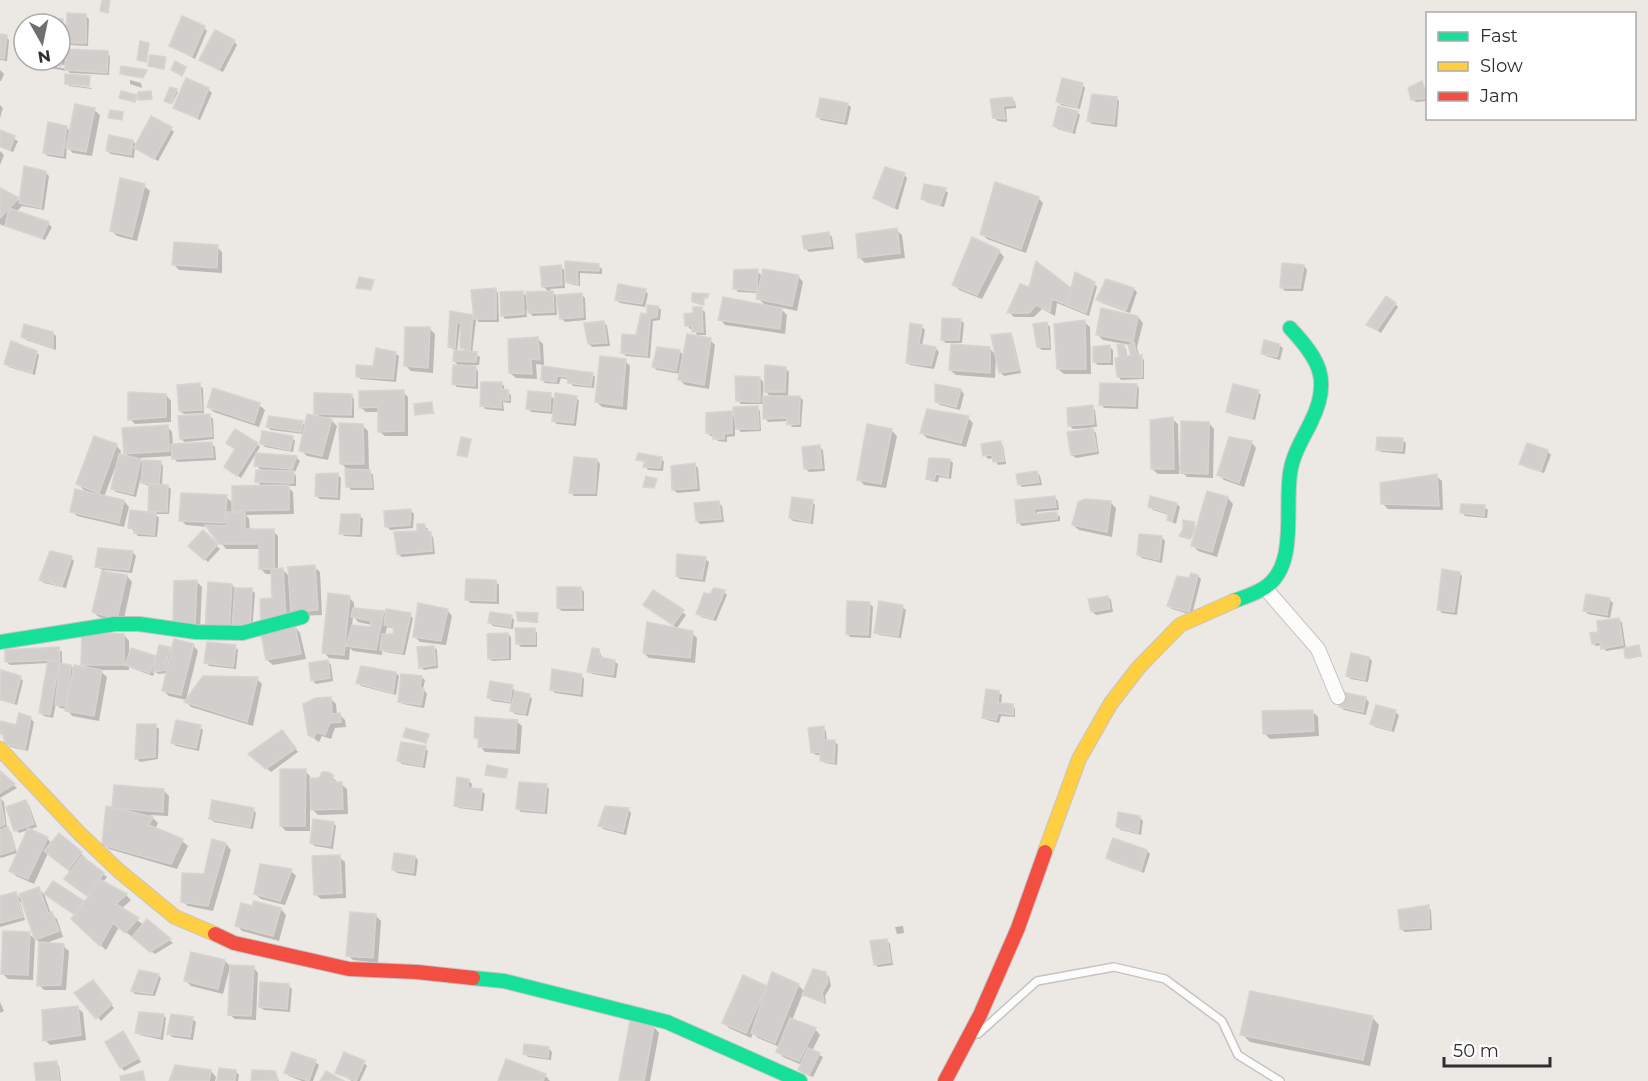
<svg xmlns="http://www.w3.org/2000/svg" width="1648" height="1081" font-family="Montserrat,sans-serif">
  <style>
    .shadow { fill: #0003; fill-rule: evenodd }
    .building { fill: #d1cecb; stroke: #d7d4d0; stroke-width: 1.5 }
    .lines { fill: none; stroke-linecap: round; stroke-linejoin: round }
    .lane-casing { stroke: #c5c4c5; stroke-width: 10 }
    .street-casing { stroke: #c5c4c5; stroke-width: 16 }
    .fast-casing { stroke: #c5c4c5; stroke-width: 16 }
    .slow-casing { stroke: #c5c4c5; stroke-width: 16 }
    .jam-casing { stroke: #c5c4c5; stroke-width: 16 }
    .lane { stroke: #fcfcfb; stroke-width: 7 }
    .street { stroke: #fcfcfb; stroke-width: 14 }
    .fast { stroke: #16e098; stroke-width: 14 }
    .slow { stroke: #ffcf43; stroke-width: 14 }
    .jam { stroke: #f24e42; stroke-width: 14 }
  </style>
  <rect width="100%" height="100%" fill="#ece8e4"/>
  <g class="shadow">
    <path d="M86,16L89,19L88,46L71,45L67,42V50L107,53L110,56L109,75L70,73L66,69V71L40,66L35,61L60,60V24H37L62,21L68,27ZM38,61L69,66L68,69L38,64Z"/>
    <path d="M204,28L207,31L195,59L171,46Z"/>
    <path d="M0,36L6,37L9,40L7,61L0,60Z"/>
    <path d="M234,41L237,45L223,72L205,63Z"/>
    <path d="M149,44L147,62L139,61L138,60Z"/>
    <path d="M0,70L4,74L1,81H0Z"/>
    <path d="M130,80L141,83L142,88L130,84Z"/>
    <path d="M1421,83L1428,94V101L1416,102L1412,99Z"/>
    <path d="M1082,84L1085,88L1080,109L1061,105L1058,101Z"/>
    <path d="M69,85L92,88V89L69,86Z"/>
    <path d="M171,89L178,92L172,104L167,101Z"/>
    <path d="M208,89L212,93L200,120L175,108Z"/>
    <path d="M1012,98L1015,102L1016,108L1006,109L1007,122L998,121L994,118L992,100Z"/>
    <path d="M1116,98L1119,101L1117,127L1092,124L1089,121Z"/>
    <path d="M847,104L851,107L847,125L821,120L818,117Z"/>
    <path d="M0,105L3,108L0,118Z"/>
    <path d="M94,110L100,115L92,156L73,153L67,147L66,159L48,156L44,153L66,127L71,132Z"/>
    <path d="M1077,112L1080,115L1075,134L1058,129L1054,126Z"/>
    <path d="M171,129L174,132L158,161L135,147L134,158L111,154L107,151L133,141L137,146Z"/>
    <path d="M0,132L18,141L13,152L0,147Z"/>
    <path d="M0,151L4,155L0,165Z"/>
    <path d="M46,173L49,176L44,210L22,206L16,212L48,224L52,227L45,240L10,228L5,224L3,226L0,224V190L21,201Z"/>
    <path d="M904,174L907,178L898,210L875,198Z"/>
    <path d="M144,186L150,191L137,241L117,236L111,230Z"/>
    <path d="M945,190L948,193L944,207L926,202L923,198Z"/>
    <path d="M1038,198L1043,203L1026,253L987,239L982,234Z"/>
    <path d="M896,230L902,235L905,258L865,263L860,258Z"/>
    <path d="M829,234L832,237L834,249L809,252L806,249Z"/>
    <path d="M217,247L222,252V273L179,270L174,265Z"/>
    <path d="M999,251L1004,257L982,299L959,290L954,284Z"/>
    <path d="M567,263L598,266L602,269V274L580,273V286L570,284L567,281Z"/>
    <path d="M1037,264L1072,290L1094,283L1097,287L1089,316L1057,303L1055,316L1042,309L1034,317H1014L1009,312L1030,289Z"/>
    <path d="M560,266L564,270L565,288L550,289L556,296L582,295L585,298L586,320L565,322L561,318L558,301H556L557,315L533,316L526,310L527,317L505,319L502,315L523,293L528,298L549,292L543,286Z"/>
    <path d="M1304,266L1307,270L1303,291H1285L1281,287Z"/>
    <path d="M757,271L763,277L798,276L803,282L797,311L779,307L787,315L785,334L725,325L720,319L766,306L758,298L759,293L738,292L735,288Z"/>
    <path d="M1107,281L1134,289L1137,292L1130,313L1102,303L1098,300Z"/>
    <path d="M495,290L498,293L499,322H479L476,319L473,292Z"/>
    <path d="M645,290L648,294L645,307L620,303L616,300Z"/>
    <path d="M1395,304L1398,307L1381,333L1368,324Z"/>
    <path d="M658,307L661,310L660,320L653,321L650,358L626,356L622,352L638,336L649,315Z"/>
    <path d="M701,309L705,312L706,335H697L694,329H690L687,325Z"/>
    <path d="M452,313L472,316L476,320L472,353L480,357L479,365H472L478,371V389L457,387L454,384L460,367L454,361L455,350L449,347ZM460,325H463L462,347L467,353L457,352Z"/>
    <path d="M1138,317L1143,323L1137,347L1139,356L1144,360V379L1121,380L1118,376L1123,346L1126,349L1127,358L1133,357L1130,345L1103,340L1097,334Z"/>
    <path d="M960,320L964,323L962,343H946L942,340Z"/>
    <path d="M604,322L607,326L610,346L592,347L589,344Z"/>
    <path d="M1084,322L1090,327L1091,374H1064L1058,369Z"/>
    <path d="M1046,323L1050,327L1051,350H1042L1038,347Z"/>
    <path d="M921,326L925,330L922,346L935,348L939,352L934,369L910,365L907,362Z"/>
    <path d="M430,329L435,334L433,373L411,371L405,365Z"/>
    <path d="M53,333L56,336V350L26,340L23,337Z"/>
    <path d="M1010,335L1013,338L1021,373L1004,376L1000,372Z"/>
    <path d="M537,338L543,344L544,365L536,364L537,379L516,378L510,373Z"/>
    <path d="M710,340L715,345L709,389L685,385L680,380L681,374L657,370L653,367L679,351L684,356Z"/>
    <path d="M1279,345L1283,348L1280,360L1266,356L1262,353Z"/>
    <path d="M1110,347L1113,350V365H1098L1094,362Z"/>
    <path d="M990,349L996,355L995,378L956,375L950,370Z"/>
    <path d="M36,352L39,355L35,375L9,367L6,363Z"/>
    <path d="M395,353L399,356L396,382L361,379L357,376Z"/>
    <path d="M625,361L630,366L627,410L602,407L597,402Z"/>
    <path d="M543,368L592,374L595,377L594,388L573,386L569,380L561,378L559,384L545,383L542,379Z"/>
    <path d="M785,368L789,372L788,397H800L803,400L801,427H792L789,421L768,422L765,418V404H741L737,400L760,378L763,382V398H772L765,391Z"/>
    <path d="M501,383L504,386V391L511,395V403L503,402L504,411L485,409L482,405Z"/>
    <path d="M199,385L203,388L204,416V413L184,414L180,411Z"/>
    <path d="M1136,385L1139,388L1138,409L1104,408L1101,404Z"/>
    <path d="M937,386L961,390L964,394L960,410L940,405L937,401Z"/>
    <path d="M403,392L408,397V436H385L379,431V412H366L360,407Z"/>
    <path d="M1258,392L1261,395L1255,420L1231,414L1228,411Z"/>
    <path d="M166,395L171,401V422L135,424L130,419Z"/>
    <path d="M351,395L354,399V418L321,417V419L331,420L337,426L328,460L307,456L301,450L304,434L271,430L267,427L302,423L306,426L321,418L316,413Z"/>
    <path d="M550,395L556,401L576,397L579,401L576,426L557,424L553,421L554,414L531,412L528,408Z"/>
    <path d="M432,404L434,414H417Z"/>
    <path d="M259,405L265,410L259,427L214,412L208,407Z"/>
    <path d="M757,407L760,411L761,431L741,432L735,426V436L727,437V442L718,441L715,436H711L707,433L731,413L736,418Z"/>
    <path d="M1092,407L1095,410L1097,427H1090L1096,433L1099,454L1076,458L1072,455L1088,430V428L1073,429L1070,426Z"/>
    <path d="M209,415L213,419L214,439L185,442L181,439Z"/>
    <path d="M968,418L973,423L966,447L927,438L922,433Z"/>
    <path d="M1172,419L1178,424L1179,467H1181L1209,423L1214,429L1213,478L1187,477L1179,469V474H1158L1152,469Z"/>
    <path d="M362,425L368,431L369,471L373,475L374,490H351L348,486L347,469L342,464Z"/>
    <path d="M167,426L172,432L173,445L212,444L215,447L216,460L177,462L173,456L139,458L142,462H160L163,466L162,486H167L171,489L169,514H155L159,518L157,537L138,536L130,527L153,514L149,510L150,486L146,485L140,480L136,497L116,492L112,489L117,468H115L104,497L124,501L129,507L124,527L77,516L72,511L87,493L78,484L116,445L121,451L120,455L129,457L125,453Z"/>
    <path d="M891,430L897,436L886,488L864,485L859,479Z"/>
    <path d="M292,438L295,441L293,452L265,447L261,443Z"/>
    <path d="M1402,440L1406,443L1405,454L1381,452L1377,449Z"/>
    <path d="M1000,442L1003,446L1006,464L998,465L994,458L988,459L985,455Z"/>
    <path d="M1251,442L1256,448L1244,487L1224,480L1219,475Z"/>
    <path d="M257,444L260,447L241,478L229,470L237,450Z"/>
    <path d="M819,447L823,450L825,471L809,472L805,468Z"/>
    <path d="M1547,451L1551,455L1544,473L1525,467L1521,464Z"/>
    <path d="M257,454L296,457L300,461L295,472L292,471L296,476V486H287L293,492L294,514L246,515L249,519L250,531H273L278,536V570H283L290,577L314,567L320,572L322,615L298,616L290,609L291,625L274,599L273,574H266L260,568V549H226L208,527L186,525L181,520L226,497L234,504L262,487L257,481L262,471L256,465Z"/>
    <path d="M661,458L664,462L663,471L648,470L645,466L646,463L637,459Z"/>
    <path d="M597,460L600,464L597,496H574L571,492Z"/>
    <path d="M950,460L953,463L951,479L939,477L938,482L931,481L927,478Z"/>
    <path d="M694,464L698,468L700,491L677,493L674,490Z"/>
    <path d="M1037,472L1040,476L1042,485L1022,487L1019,484Z"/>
    <path d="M338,475L341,478L340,500L320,499L316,496Z"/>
    <path d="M1436,476L1442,481L1443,510L1388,509L1382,503Z"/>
    <path d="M1054,497L1058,501L1059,510L1037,512V516L1056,513L1060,517V521L1022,526L1019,523L1016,501Z"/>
    <path d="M1228,498L1233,504L1217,557L1198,551L1193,546Z"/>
    <path d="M812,502L815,505L813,524L793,521L790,518Z"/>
    <path d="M718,503L722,506L724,522L700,524L697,521Z"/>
    <path d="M1111,503L1116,508L1112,537L1079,530L1073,525Z"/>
    <path d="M1177,504L1180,507L1176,524L1168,520L1169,515L1153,510L1150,507Z"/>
    <path d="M1484,507L1488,510L1487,518L1465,516L1462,512Z"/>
    <path d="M411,511L414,514L413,528L390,530L387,526Z"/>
    <path d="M360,516L363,519L362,537L344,536L341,533Z"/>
    <path d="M424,526L428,529L427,532L433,537L435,554L402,557L398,554Z"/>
    <path d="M203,532L220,549L208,562L190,546Z"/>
    <path d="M1162,538L1165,541L1162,563L1142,558L1138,555Z"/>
    <path d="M132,552L136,556L132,573L105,570L104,573L127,576L132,582L123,623L99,617L93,612L103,570L97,567Z"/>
    <path d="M71,558L74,561L66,588L44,583L40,580Z"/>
    <path d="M705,559L709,562L705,582L680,579L677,576Z"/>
    <path d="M1459,573L1462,576L1457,615L1442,613L1439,610Z"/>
    <path d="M1198,576L1201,579L1192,615L1172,609L1169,606L1190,579Z"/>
    <path d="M197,582L202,587L200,630L179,629Z"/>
    <path d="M496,582L499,585V604L470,603L467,599Z"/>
    <path d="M232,585L236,589L251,590L255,593L252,632L212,635Z"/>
    <path d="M581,588L584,592V611H562L558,608Z"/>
    <path d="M654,592L686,615L677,628L645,605Z"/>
    <path d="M724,592L727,595L716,621L701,617L698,613L711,596Z"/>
    <path d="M1587,596L1610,600L1613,603L1610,618L1588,614L1584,610Z"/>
    <path d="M349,597L354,603V610L384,612L387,615H410L413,618L405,655L385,652L382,650V655L353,651L350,648L349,660L329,658L324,652ZM353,616L358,622L372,625V628L352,626ZM387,627L396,629L394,636H385Z"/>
    <path d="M1108,597L1111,600L1113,612L1096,615L1092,611Z"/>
    <path d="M870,604L873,607L871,638L850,637L847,633Z"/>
    <path d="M902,607L906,610L901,638L879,635L876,632Z"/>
    <path d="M447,610L452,616L446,645L420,642L414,636Z"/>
    <path d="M538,614V623L519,621Z"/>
    <path d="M511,616L514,620L513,629L493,626L489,622Z"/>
    <path d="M1619,619L1622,623L1626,649L1639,647L1642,656L1628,659L1625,648L1606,651L1602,645L1596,646L1593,643L1600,633Z"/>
    <path d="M295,627L300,633L306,659L273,665L267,660Z"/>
    <path d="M534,629L537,633V647H521L517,643Z"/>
    <path d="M692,633L697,638L695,663L649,658L644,653Z"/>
    <path d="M508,634L511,637V660L492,661L489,658Z"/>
    <path d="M124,635L129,641V656L132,650L157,658L169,648L173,652L193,645L198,651L186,700L169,696L163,690L167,673L158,674L155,671L153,676L129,667V670H99L107,677L99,721L72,716L67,709L60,708L56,704L53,718L44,716L41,713L49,663L10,665L7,662L58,649L62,652V663L56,665L71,666L75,670L88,669L83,664Z"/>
    <path d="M235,647L238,650L236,669L209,666L206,662Z"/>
    <path d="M434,647L437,650L438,668L424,670L420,667Z"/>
    <path d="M599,651L603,659L614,661L618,664L616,678L592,674L589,671Z"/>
    <path d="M1369,658L1372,661L1368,682L1351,679L1347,676Z"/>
    <path d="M328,662L331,665L333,681L316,684L312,680Z"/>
    <path d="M2,672L20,677L23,681L17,705L0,700Z"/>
    <path d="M396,673L399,676L396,695L361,686L358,683Z"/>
    <path d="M581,675L584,679L583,697L555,693L551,689Z"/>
    <path d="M421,677L425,680L423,689L427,694L424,708L403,704L400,701Z"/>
    <path d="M257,679L262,684L253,726L191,707L186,702Z"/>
    <path d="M512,686L515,692L529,695L532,699L528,716L515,714L512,711L513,704L492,701L489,697Z"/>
    <path d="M998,692L1002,695L1001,705H1012L1015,709V717L1001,716L999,723L987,720L983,717Z"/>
    <path d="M331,699L336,704L337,715H340L345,720L346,727L335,728L331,739L322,736L319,742L309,735Z"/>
    <path d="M1366,699L1369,702L1366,715L1344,710L1340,706Z"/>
    <path d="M1312,711L1318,717L1319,736L1270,739L1265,734Z"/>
    <path d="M1395,712L1399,715L1394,732L1375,727L1372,723Z"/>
    <path d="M30,718L34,722L28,751L10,747L5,736L0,734V723L17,727Z"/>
    <path d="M516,721L522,726L520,754L485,752L480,746V742L475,737Z"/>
    <path d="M155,726L159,729L158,759L140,762L136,758Z"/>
    <path d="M200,727L203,730L199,751L176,746L172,742Z"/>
    <path d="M823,728L826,731L827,742H835L838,745L837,765L825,763L821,760V755H816L812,752Z"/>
    <path d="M285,735L298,752L271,772L253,757Z"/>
    <path d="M425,748L428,751L425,768L402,764L399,761Z"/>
    <path d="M305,771L310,776V780L332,776L338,784H341L347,789L348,814L318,815L310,807V831H286L281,826Z"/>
    <path d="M0,773L17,788L0,798L4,802L7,828L11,832L17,853L1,858L0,857Z"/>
    <path d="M468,780L472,784L471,789L481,791L485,794L483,811L459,808L455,805Z"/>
    <path d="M546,786L549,789L547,814L521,812L518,809Z"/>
    <path d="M115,787L164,791L169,796L168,816L150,815L158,823L155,829L182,841L188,846L177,869L109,849L104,844L113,810Z"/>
    <path d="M25,801L29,805L37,827L19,833L16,830Z"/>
    <path d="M253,809L256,813L253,829L214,822L210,818Z"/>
    <path d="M628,809L631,813L626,835L603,829L600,826Z"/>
    <path d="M1139,817L1143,821L1141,835L1121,830L1117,827Z"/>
    <path d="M333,823L336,826L333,849L315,846L311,843Z"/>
    <path d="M59,835L81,854L85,857L83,859L107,877L103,882L126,895L131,900L121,909L144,925L147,921L173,943L155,954L119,927L106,950L73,919L76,915L46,894L85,904L90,897L70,882L71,872L48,853L34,884L16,876L11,871L47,838L52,844Z"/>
    <path d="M213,841L226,844L231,850L213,911L188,906L182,901L205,876Z"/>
    <path d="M1147,851L1150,854L1144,873L1111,861L1107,858Z"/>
    <path d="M339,857L345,862L346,898L321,899L315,894Z"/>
    <path d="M415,857L418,860L416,876L397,873L394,870Z"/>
    <path d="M291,871L296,876L285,905L261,899L255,894Z"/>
    <path d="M39,889L44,894L51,914L57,919L63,937L43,944L63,946L69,951L66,990H44L39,985L40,943L36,939L23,902H20L25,920L0,927V898L16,894L22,900Z"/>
    <path d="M255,902L281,909L286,915L279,941L242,931L237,925L253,908Z"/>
    <path d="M1428,906L1431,910L1432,930L1405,932L1401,929Z"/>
    <path d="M376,916L381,921L378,963L353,960L348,955Z"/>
    <path d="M903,926L904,933L897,934L895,927Z"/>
    <path d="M29,934L35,939L33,980L8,979L2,973Z"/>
    <path d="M886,940L890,944L893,965L878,967L875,964Z"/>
    <path d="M192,953L225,961L230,966L253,967L258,973L256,1020L235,1019L229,1014L230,967L223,994L191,986L186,981Z"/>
    <path d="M825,974L829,977L831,986L825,996L826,1004L807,997L803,993L792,1020L815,1029L820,1035L812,1051L823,1057L813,1077L803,1073L802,1065L783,1057L778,1051L780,1047L758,1038L753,1033L751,1038L729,1028L724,1023L744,977L768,988L773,975L798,985L805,992Z"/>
    <path d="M158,975L161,978L155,996L135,994L132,991Z"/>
    <path d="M96,985L114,1008L101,1021L77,993Z"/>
    <path d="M288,985L292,989L290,1012L264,1010L260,1007Z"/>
    <path d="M0,1002L4,1011L0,1013Z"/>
    <path d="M78,1008L83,1013L86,1040L50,1045L45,1040Z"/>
    <path d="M163,1015L166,1018L163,1040L140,1035L137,1032Z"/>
    <path d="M1372,1017L1379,1025L1370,1066L1250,1042L1242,1034Z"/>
    <path d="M192,1019L196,1022L193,1040L172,1037L169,1033Z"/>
    <path d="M654,1027L659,1033L650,1081H620Z"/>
    <path d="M123,1033L141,1062L124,1071L121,1067Z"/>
    <path d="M549,1049L552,1052L551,1060L528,1057L525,1054Z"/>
    <path d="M56,1062L59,1066L61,1081H37Z"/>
    <path d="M315,1062L319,1065L313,1081H302L289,1076L286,1073Z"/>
    <path d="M364,1063L367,1066L360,1081H352L337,1072Z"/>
    <path d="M211,1071L216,1077L215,1081H171Z"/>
    <path d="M235,1071L239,1075L238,1081H219Z"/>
    <path d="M253,1071L274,1073L279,1081H253Z"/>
    <path d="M545,1075L550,1081H499Z"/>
  </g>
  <g class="building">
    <path d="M102,0H110L108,13L100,11Z"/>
    <path d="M67,13L86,14V43H66Z"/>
    <path d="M36,16L63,19L61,66L33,61L60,60V24H35Z"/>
    <path d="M182,16L205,26L192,56L169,46Z"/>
    <path d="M215,30L235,40L219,70L199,60Z"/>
    <path d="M0,34L7,35L4,59L0,58Z"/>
    <path d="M140,41L149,43L146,62L137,60Z"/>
    <path d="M66,49L108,51L107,73L65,70Z"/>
    <path d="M150,55L166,57L164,69L148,66Z"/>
    <path d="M175,61L186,67L182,76L171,70Z"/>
    <path d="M121,66L147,70L143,78L120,74Z"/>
    <path d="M65,74L90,76L89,86L65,84Z"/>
    <path d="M186,78L209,88L197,118L173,108Z"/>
    <path d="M1062,78L1083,83L1077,107L1056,102Z"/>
    <path d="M1422,81L1428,98L1411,100L1408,88Z"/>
    <path d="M170,87L177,89L171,104L164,101Z"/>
    <path d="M121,91L137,95L135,102L119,98Z"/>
    <path d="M151,91L152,99L138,100V92Z"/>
    <path d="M1092,94L1117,97L1114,124L1087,121Z"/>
    <path d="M1012,97L1014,105L1003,106L1005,119L993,118L990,99Z"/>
    <path d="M820,98L848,103L844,122L816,117Z"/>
    <path d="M75,104L95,108L86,152L66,148Z"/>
    <path d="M1058,106L1078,111L1072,132L1053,126Z"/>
    <path d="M110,110L123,112L122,120L108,118Z"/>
    <path d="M151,116L172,127L154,159L134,148Z"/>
    <path d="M48,122L67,126L63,156L43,153Z"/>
    <path d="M0,130L15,136L10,150L0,146Z"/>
    <path d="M109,135L133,140L131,155L106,151Z"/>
    <path d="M24,166L46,171L41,208L19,203Z"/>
    <path d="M885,167L905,173L894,208L873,198Z"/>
    <path d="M120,178L145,184L132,237L110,231Z"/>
    <path d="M995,182L1039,197L1021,249L980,234Z"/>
    <path d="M924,184L946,188L940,205L921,199Z"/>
    <path d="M0,188L19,198L0,218Z"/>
    <path d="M9,208L49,222L42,238L5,226Z"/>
    <path d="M897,228L900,253L858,258L856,234Z"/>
    <path d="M829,232L831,246L804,249L802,236Z"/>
    <path d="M972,237L1000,250L977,295L952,285Z"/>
    <path d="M174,242L218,245L217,268L172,265Z"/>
    <path d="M565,261L599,264V271L577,270L578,284L565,282Z"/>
    <path d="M1036,261L1071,288L1067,305L1052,299L1050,312L1036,305L1029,313H1007L1020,284L1029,287Z"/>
    <path d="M1282,263L1304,265L1300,288H1280Z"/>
    <path d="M561,265L562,285L542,287L540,267Z"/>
    <path d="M758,269L757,291L733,289L734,270Z"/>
    <path d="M763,269L799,275L792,306L756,299Z"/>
    <path d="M1075,272L1095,282L1086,313L1067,305Z"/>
    <path d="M359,277L374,280L371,290L356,288Z"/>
    <path d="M1106,279L1134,288L1126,310L1096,300Z"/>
    <path d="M618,284L646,289L642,304L615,300Z"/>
    <path d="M496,288V319H474L471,290Z"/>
    <path d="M523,291L524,314L501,316L500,292Z"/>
    <path d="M553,291L554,312L528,313L526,292Z"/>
    <path d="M582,293L583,317L560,319L556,295Z"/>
    <path d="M692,293L709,294L707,298L704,297V305L692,302Z"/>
    <path d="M1386,296L1396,303L1377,330L1366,325Z"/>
    <path d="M723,297L782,308L780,329L718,320Z"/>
    <path d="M647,305L658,306L657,317L650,318L647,356L621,353L622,334L636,335L641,313L647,314Z"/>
    <path d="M693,307H702L703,332H692V326H685L684,314L693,313Z"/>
    <path d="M1101,308L1138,316L1133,342L1096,335Z"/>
    <path d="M450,311L473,315L470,350L460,348L461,323H457L455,348L448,347Z"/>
    <path d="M942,318L961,319L959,340H941Z"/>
    <path d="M1085,320L1086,369H1057L1054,324Z"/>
    <path d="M604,321L607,343L588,344L584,323Z"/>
    <path d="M1047,322L1049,347H1037L1033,324Z"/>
    <path d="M910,323L922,325L919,344L936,347L931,366L906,363Z"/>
    <path d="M24,324L53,332V348L21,337Z"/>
    <path d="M405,327H430L428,368L404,366Z"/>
    <path d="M1011,333L1019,370L999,373L991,335Z"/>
    <path d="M687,334L711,338L704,385L678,380Z"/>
    <path d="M538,337L540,360L531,359L532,374L509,373L508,339Z"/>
    <path d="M1264,340L1280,344L1277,357L1261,354Z"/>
    <path d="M11,341L37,351L32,373L4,364Z"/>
    <path d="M1134,343L1137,355H1142V377H1117L1115,358L1119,357L1117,345L1124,344L1125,357L1131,355L1128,345Z"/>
    <path d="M951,344L990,347V373L949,370Z"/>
    <path d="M1110,345V362H1093V347Z"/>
    <path d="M657,347L680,350L676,371L652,367Z"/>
    <path d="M376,348L396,352L393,379L356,377V365L373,366Z"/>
    <path d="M454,350L477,352L476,362L453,361Z"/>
    <path d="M600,356L626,359L622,406L595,402Z"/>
    <path d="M453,365L476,366L475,386L452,384Z"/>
    <path d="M765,365L786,367L785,392H764Z"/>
    <path d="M542,366L593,373L591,386L568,383L567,377L557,376L556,382L541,380Z"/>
    <path d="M735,376L760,377V402L736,401Z"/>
    <path d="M481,382H502L501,389L508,390L509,400H501V408L480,406Z"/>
    <path d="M200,383L202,410L179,411L177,385Z"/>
    <path d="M1100,383L1137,384L1135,406L1099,405Z"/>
    <path d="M935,384L961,389L956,407L935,402Z"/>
    <path d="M1233,384L1259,390L1252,418L1226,412Z"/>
    <path d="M213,388L260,403L254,423L207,407Z"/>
    <path d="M404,390V431L378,432V407L359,408V391Z"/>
    <path d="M528,391L551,393L550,411L526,409Z"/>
    <path d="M128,392L166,394V417L128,420Z"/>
    <path d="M314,393L352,394L351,415L314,414Z"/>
    <path d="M555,393L577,396L573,423L552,421Z"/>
    <path d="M763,396H800L799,424L787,425V418L763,419Z"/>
    <path d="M432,402L433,413L415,415L414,404Z"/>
    <path d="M1093,405L1094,424L1068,426L1067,408Z"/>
    <path d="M758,406L759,429H736L733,407Z"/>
    <path d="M927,409L969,416L961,443L920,433Z"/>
    <path d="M732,411V433L724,434V439H713V434L706,433V413Z"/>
    <path d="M210,414L212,436L180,439L178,416Z"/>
    <path d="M307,414L332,419L322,456L299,451Z"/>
    <path d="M269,416L303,421L301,432L266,427Z"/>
    <path d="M1173,417L1174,469H1151L1150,420Z"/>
    <path d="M1181,421L1209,422L1208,474L1180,473Z"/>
    <path d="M339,423L363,424L364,464H340Z"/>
    <path d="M867,424L892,429L881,484L857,480Z"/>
    <path d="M168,425L169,451L124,454L122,428Z"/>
    <path d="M1093,428L1097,451L1071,455L1067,432Z"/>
    <path d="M235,429L258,443L237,476L224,467L235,449L226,443Z"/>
    <path d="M262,431L293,436L290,450L260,444Z"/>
    <path d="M94,436L117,444L99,493L76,484Z"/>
    <path d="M461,437L471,439L467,457L457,455Z"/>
    <path d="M1229,437L1252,441L1239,483L1217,475Z"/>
    <path d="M1377,437L1403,438L1402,451L1376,450Z"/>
    <path d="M1001,441L1004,461L993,462L992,455L983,456L981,444Z"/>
    <path d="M212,442L213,457L172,459L171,444Z"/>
    <path d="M1527,443L1548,450L1541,471L1519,464Z"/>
    <path d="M820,445L822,468L804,469L802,447Z"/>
    <path d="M256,453L297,456L292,469L254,466Z"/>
    <path d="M638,453L662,457L660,468L643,467L645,461L636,460Z"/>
    <path d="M119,454L141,459L133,494L111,489Z"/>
    <path d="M574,457L597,459L595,493H569Z"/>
    <path d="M929,458L950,459L948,477L936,474L934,480L926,479Z"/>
    <path d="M143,460L161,461L159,484L141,483Z"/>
    <path d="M695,463L697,488L672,490L671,466Z"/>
    <path d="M345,469L370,470L372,487H346Z"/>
    <path d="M256,470L294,471L293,483L255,482Z"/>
    <path d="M1037,471L1039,482L1018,485L1016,474Z"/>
    <path d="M338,473L337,497L315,496L316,474Z"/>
    <path d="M1437,474L1439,506L1381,504L1380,483Z"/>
    <path d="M646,476L657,479L654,488L643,487Z"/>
    <path d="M149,484L168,485L167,512L148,511Z"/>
    <path d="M289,485V510L232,511V486Z"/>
    <path d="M75,489L124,500L119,523L70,512Z"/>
    <path d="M1207,491L1228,497L1212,552L1191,546Z"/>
    <path d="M181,493L227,495L225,523L179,521Z"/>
    <path d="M1055,496L1056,507L1034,509L1035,514L1057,512V519L1017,523L1015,500Z"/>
    <path d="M1150,496L1177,503L1172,522L1167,520L1168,513L1148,507Z"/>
    <path d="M792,497L813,500L810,522L789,518Z"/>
    <path d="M1085,499L1111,501L1107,532L1072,525L1078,502Z"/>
    <path d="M719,501L721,519L696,521L694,503Z"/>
    <path d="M1461,504L1485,505L1484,516L1460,513Z"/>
    <path d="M411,509L410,525L385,527L384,511Z"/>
    <path d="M130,510L156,513L154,535L134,533L135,529L128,528Z"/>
    <path d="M227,512H245V529H274V569H259V544H219L205,525L227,526Z"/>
    <path d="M341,514H360L359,534H339Z"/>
    <path d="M1183,520L1194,522L1195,530L1190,539L1179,536L1183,529Z"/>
    <path d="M417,524H425V530L431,532L432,551L397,554L394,532L417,531Z"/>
    <path d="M203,530L218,544L204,560L188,546Z"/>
    <path d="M1139,534L1162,536L1159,560L1137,555Z"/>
    <path d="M98,548L133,551L129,570L95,567Z"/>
    <path d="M50,551L72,556L62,586L39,580Z"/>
    <path d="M677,554L706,557L702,579L676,576Z"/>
    <path d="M315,565L318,610L291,612L288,567Z"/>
    <path d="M283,568L286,620L261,621L260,599L272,598L271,569Z"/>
    <path d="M1442,569L1460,572L1454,612L1437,610Z"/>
    <path d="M102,571L127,575L117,619L92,612Z"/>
    <path d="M1191,573L1198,575L1189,612L1167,606L1177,576L1189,578Z"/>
    <path d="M466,579L496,580V601L465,600Z"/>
    <path d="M197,580L195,625L173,624L174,581Z"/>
    <path d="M208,582L232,584L229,632L205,630Z"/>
    <path d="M557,587H581L582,608H557Z"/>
    <path d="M235,588H252L250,630L232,629Z"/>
    <path d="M714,588L725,590L713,619L696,614L704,593L710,594Z"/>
    <path d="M653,590L684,610L673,625L643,605Z"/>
    <path d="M328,593L350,596L344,655L322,653Z"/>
    <path d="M1586,594L1610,598L1607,615L1583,611Z"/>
    <path d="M1108,596L1110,609L1091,612L1088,599Z"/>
    <path d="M847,601L870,602L868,635L846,634Z"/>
    <path d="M879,601L903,605L898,636L874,633Z"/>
    <path d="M418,603L448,609L441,641L413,637Z"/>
    <path d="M353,608L384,611L376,650L346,646L352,625L371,627V621L351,617Z"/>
    <path d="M386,609L411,613L402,653L380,650L382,634H393L394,627L384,625Z"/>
    <path d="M490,612L512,615L510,627L488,623Z"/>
    <path d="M516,612L538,613L537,622L518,621Z"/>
    <path d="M1619,618L1623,645L1601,649L1600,642L1592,644L1590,633L1598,632L1597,621Z"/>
    <path d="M647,622L693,631L690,658L643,653Z"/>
    <path d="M295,626L301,654L266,660L261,634Z"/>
    <path d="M515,628H535V644H516Z"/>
    <path d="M82,633L124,634V665H81Z"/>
    <path d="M508,633V658L488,659L487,634Z"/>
    <path d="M174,639L194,644L181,695L162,691Z"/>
    <path d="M207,642L236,645L233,667L204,663Z"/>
    <path d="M159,645L170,647L165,670L153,672Z"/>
    <path d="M1639,645L1641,656L1625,658L1624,648Z"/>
    <path d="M434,646L436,665L419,668L417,647Z"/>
    <path d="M59,647L60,660L5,662V650Z"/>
    <path d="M131,648L156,656L150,673L125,665Z"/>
    <path d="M592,648L599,649L600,657L615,660L613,675L587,672Z"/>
    <path d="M1351,653L1369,657L1365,680L1346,676Z"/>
    <path d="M48,660L59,662L50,715L39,713Z"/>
    <path d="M328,660L330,678L311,681L309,663Z"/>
    <path d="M60,663L71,665L66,706L55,705Z"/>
    <path d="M74,665L102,670L94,716L65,711Z"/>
    <path d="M361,666L396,672L393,693L356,683Z"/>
    <path d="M552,669L582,674L580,694L550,690Z"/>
    <path d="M1,670L21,676L14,703L0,699Z"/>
    <path d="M401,674L422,676L420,687L424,689L421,705L398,702Z"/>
    <path d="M203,676L258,677L247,722L184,702Z"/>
    <path d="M490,681L513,685L510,702L487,698Z"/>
    <path d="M986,689L999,691L998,703L1013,704V715L998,713L996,720L982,718Z"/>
    <path d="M515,691L530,694L525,714L510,711Z"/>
    <path d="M1342,692L1366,697L1363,712L1339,707Z"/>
    <path d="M331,697L332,714L340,713L341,722L330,723L325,735L316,732L314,738L308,735L303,704L316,698Z"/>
    <path d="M1376,705L1396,710L1391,730L1370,724Z"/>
    <path d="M1313,710L1314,731L1263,734L1262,711Z"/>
    <path d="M19,713L31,717L25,749L5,744L3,734L0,733V721L16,725Z"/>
    <path d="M475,717L517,720L515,749L478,747L479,738H474Z"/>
    <path d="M176,720L201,725L196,748L171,743Z"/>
    <path d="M137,724H156L155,757L135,759Z"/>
    <path d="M824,726V740H835L834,763L820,761V752L811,753L808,728Z"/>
    <path d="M406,728L429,734L426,743L403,737Z"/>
    <path d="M282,730L296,748L266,769L248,754Z"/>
    <path d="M401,742L426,746L422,766L397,761Z"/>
    <path d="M487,765L508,769L506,778L485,775Z"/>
    <path d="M280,769H306L305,826H280Z"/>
    <path d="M0,771L15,784L0,793Z"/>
    <path d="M322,772H328L333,775V782H342L343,809L311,810L310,778H319Z"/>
    <path d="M457,777L469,779L468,788L482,789L480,809L454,806Z"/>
    <path d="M519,782L547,784L544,812L516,809Z"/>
    <path d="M114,785L164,789L163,812L112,808Z"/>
    <path d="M0,797L5,824L0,827Z"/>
    <path d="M26,800L34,824L14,831L6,807Z"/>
    <path d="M212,800L254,808L250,827L209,819Z"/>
    <path d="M106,806L153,817L149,825L183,839L171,864L102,845Z"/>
    <path d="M605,806L629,808L623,832L598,826Z"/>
    <path d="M1118,812L1140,816L1138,833L1116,827Z"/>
    <path d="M313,819L334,822L330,846L310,843Z"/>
    <path d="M8,827L15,850L0,855V830Z"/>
    <path d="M28,828L48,837L28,879L9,871Z"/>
    <path d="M59,833L82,852L68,870L44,851Z"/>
    <path d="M1113,838L1147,850L1141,871L1106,858Z"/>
    <path d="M212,839L226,843L208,906L181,902L182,873L204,874Z"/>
    <path d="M394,853L415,856L413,873L392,870Z"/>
    <path d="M340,855L342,893L314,895L312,856Z"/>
    <path d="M82,856L104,873L87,896L64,879Z"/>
    <path d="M260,864L292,869L280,901L254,894Z"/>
    <path d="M101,880L127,894L116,904L139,918L125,933L113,923L100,946L71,919Z"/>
    <path d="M53,881L84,901L75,915L44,894Z"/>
    <path d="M39,887L48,913L52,912L59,931L35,940L19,894Z"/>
    <path d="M16,892L23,917L0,923V896Z"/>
    <path d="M254,901L281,908L273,936L235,926L241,903L252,906Z"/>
    <path d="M1429,905V928L1400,929L1398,910Z"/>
    <path d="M350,912L376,914L373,958L346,956Z"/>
    <path d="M147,919L171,939L150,952L132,937Z"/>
    <path d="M3,931L30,932L28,975L1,974Z"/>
    <path d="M887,939L891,962L874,965L870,941Z"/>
    <path d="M39,942L64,944L61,985L37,986Z"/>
    <path d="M191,952L225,960L218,989L184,981Z"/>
    <path d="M230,965L254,966L251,1016L228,1015Z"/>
    <path d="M813,969L826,972L828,982L822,992L824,1002L802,995Z"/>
    <path d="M139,970L159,974L152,994L131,991Z"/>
    <path d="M772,972L799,984L775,1043L751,1033Z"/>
    <path d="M743,975L767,986L746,1033L722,1023Z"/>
    <path d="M93,980L112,1004L96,1019L74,993Z"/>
    <path d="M260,982L289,984L287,1009L259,1007Z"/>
    <path d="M1250,991L1373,1016L1363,1060L1240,1035Z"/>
    <path d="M78,1006L81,1035L43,1041L42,1010Z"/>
    <path d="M139,1012L164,1014L160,1037L135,1033Z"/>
    <path d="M171,1014L193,1017L190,1037L167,1034Z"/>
    <path d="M790,1018L816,1028L799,1061L776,1052Z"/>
    <path d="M630,1021L654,1026L644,1081H619Z"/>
    <path d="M123,1031L139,1058L120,1068L105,1042Z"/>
    <path d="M524,1044L549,1047L548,1058L523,1054Z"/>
    <path d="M808,1048L820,1053L809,1075L798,1070Z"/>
    <path d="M292,1052L316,1060L309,1081L284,1073Z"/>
    <path d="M344,1052L365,1061L356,1081L335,1073Z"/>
    <path d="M506,1059L546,1074L543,1081H498Z"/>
    <path d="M57,1061L59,1081H36L34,1063Z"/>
    <path d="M175,1065L211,1070L209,1081H169Z"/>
    <path d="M219,1068L236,1070L235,1081H217Z"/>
    <path d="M252,1070L275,1071L278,1080L251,1081Z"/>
    <path d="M143,1071L145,1081H121L120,1076Z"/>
    <path d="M326,1071L344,1081H320Z"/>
  </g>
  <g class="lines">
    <defs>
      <path id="lane" d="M978,1034L1037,981L1114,967L1165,979L1222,1021L1238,1055L1280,1081"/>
      <path id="street" d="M1265,588L1318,649L1338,697"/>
      <g id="fast">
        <path d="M1234,601C1244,597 1255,594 1264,588C1300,566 1283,503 1291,468C1294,451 1304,437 1311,422C1332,380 1319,359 1290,328"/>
        <path d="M0,642L115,624H139L196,632L242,633L302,617"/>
        <path d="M473,978L504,981L667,1022L800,1081"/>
      </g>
      <g id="slow">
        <path d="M0,749L79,833L119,871L175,917L215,934"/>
        <path d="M1045,852L1079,759L1111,703L1139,667L1180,625L1234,601"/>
      </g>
      <g id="jam">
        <path d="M215,934L234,943L349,969L417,972L473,978"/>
        <path d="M945,1081L980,1015L1018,928L1045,852"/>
      </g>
    </defs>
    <use href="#lane" class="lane-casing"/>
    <use href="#street" class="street-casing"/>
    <use href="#fast" class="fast-casing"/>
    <use href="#slow" class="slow-casing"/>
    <use href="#jam" class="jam-casing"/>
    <use href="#lane" class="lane"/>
    <use href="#street" class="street"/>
    <use href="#fast" class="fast"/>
    <use href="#slow" class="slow"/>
    <use href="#jam" class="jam"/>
  </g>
  <rect x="1426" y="12" width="210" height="108" fill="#ffffff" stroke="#ababab" stroke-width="1.5"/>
  <rect x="1438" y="32" width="30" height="9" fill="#16e098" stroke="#ababab" stroke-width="1.5"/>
  <text x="1480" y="42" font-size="18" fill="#2e2e2e">Fast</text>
  <rect x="1438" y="62" width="30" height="9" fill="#ffcf43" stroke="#ababab" stroke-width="1.5"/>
  <text x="1480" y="72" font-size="18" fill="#2e2e2e">Slow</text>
  <rect x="1438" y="92" width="30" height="9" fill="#f24e42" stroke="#ababab" stroke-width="1.5"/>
  <text x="1480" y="102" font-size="18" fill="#2e2e2e">Jam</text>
  <g transform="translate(42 42) rotate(171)"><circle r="28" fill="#ffffff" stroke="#ababab" stroke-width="1.5"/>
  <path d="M0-4.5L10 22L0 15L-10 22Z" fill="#706f6e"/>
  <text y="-9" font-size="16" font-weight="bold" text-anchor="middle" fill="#2e2e2e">N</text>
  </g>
  <path d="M1444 1057v9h106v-9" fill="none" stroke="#2e2e2e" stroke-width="3"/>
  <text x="1453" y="1057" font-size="18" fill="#2e2e2e" stroke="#ffffff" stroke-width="4.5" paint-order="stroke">50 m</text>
</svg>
